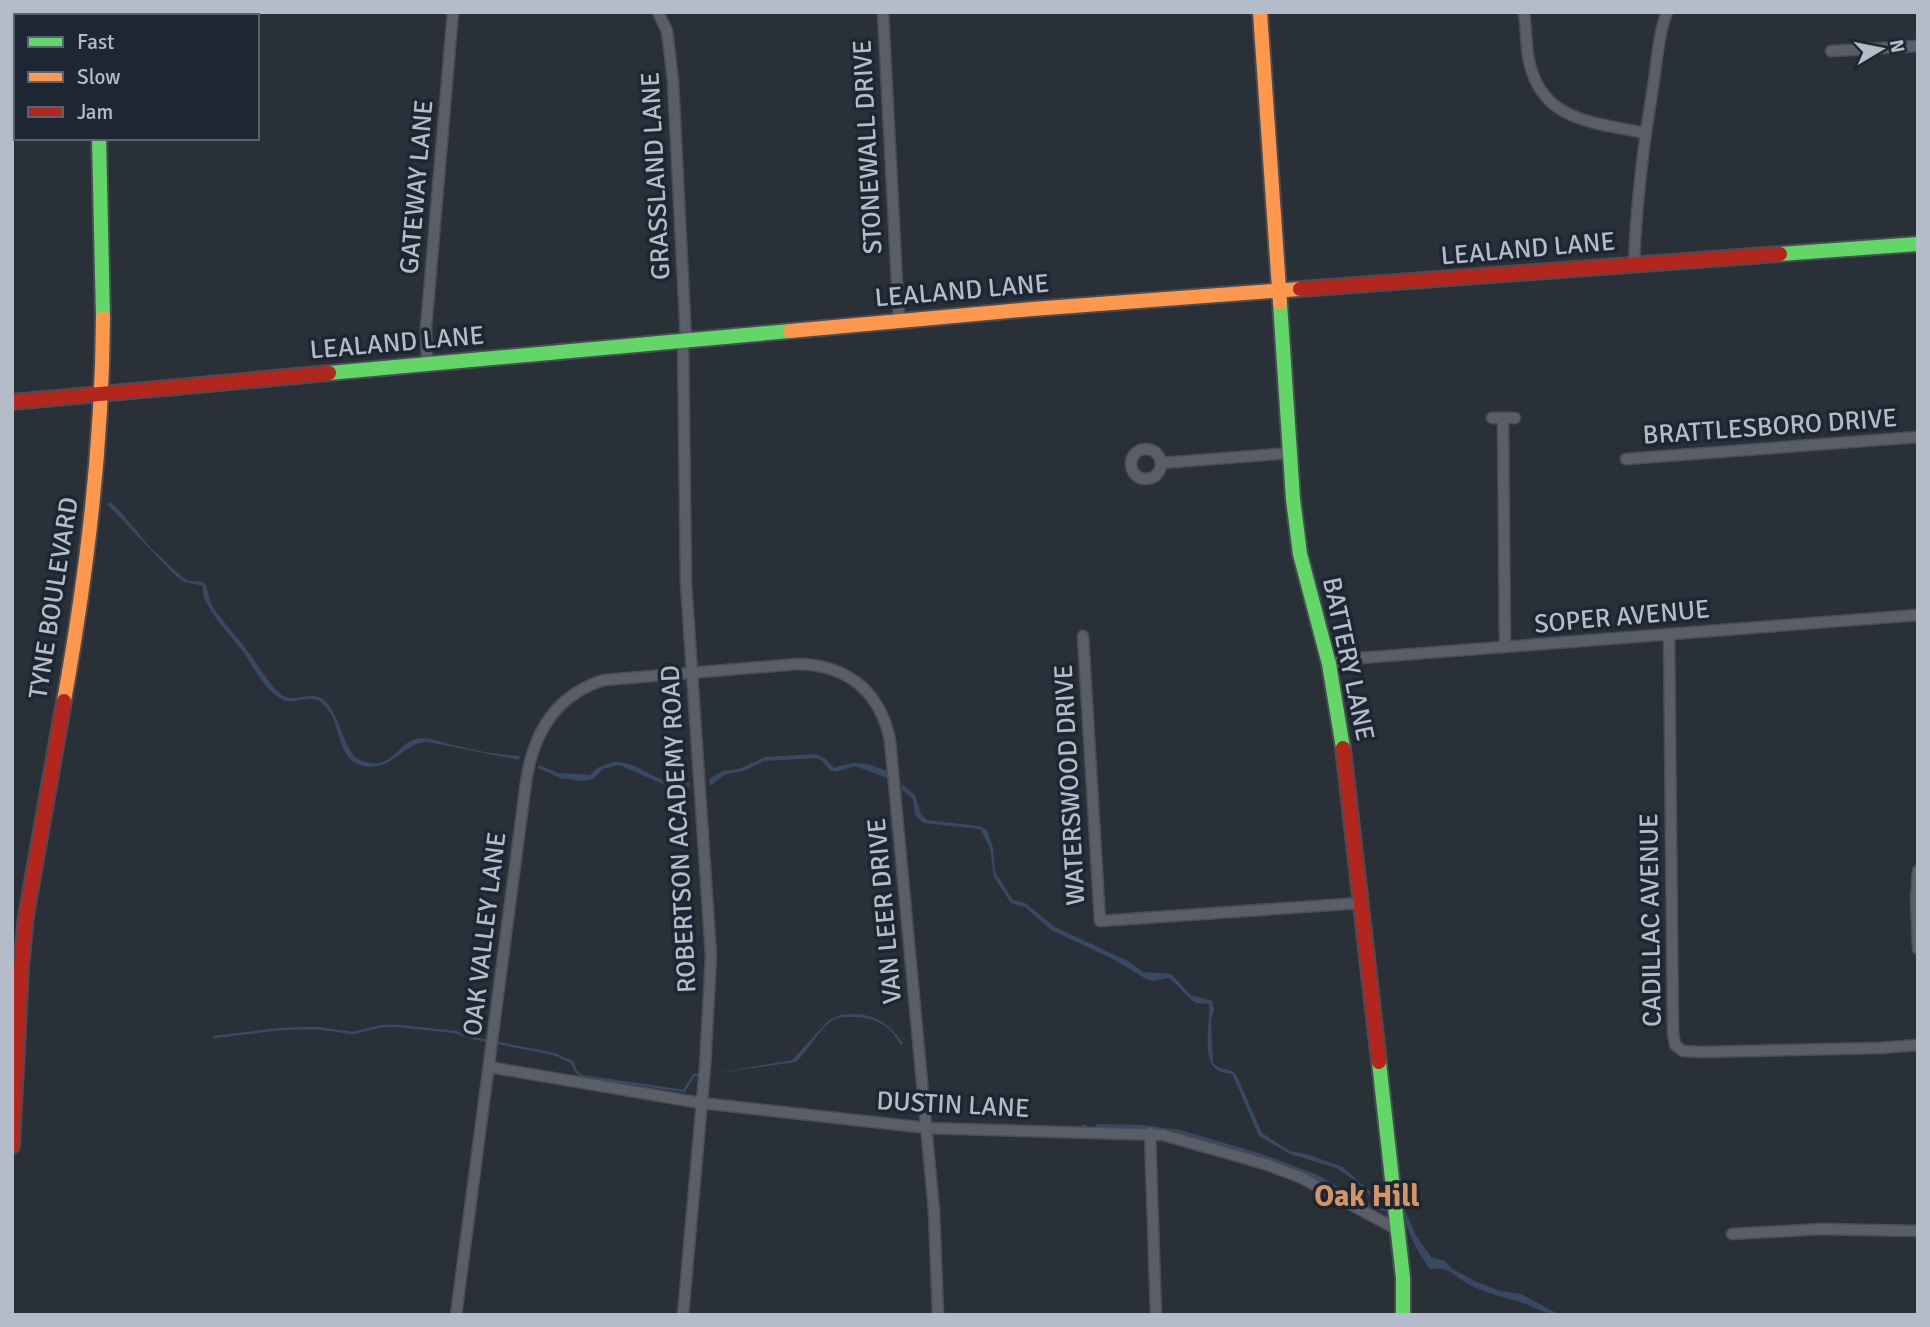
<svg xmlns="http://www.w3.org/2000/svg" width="1930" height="1327" font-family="Signika,sans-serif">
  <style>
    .water { fill: #384963 }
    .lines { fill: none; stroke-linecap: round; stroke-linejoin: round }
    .stream { stroke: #384963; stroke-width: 2.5 }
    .street-casing { stroke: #484c53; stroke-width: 13 }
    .fast-casing { stroke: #484c53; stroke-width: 18 }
    .slow-casing { stroke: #484c53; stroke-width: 18 }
    .jam-casing { stroke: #484c53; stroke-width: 18 }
    .street { stroke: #5a5e66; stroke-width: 10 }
    .fast { stroke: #63d668; stroke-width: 14 }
    .slow { stroke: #ff974d; stroke-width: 14 }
    .jam { stroke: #b3261e; stroke-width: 14 }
    .labels { text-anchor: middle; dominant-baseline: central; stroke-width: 7; stroke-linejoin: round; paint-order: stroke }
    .street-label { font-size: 26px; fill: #b4bcc9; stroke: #1d2633 }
    .quarter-label { font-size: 30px; font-weight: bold; fill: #d59563; stroke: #1d2633 }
  </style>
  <rect width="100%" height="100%" fill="#2a3038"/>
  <g class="water">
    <path d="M110,502L119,510L150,547L182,577L189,581L204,582C209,590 208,599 213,607C223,623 238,637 249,653C260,667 267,683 282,695C295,704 313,688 326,702C340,716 344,753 360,760C392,773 397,743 416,739C431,736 443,744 457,746C478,751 499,755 520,756L519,760L428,742C402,742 391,775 360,765C335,757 343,720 322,703C310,692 294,707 281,699C262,688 254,666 241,649C229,634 215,620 206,602C203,597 203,592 203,586L184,582L174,574L107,504Z"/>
    <path d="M815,754L826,759L834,768C857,760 864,762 887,771V778L855,766L835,772L830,770L821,760L816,758L764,761L744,771L726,774L710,786L709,779L723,771L739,769L765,757Z"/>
    <path d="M614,762C645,762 653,787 690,782L689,787H670L619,765L603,769L593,779L582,781L560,778L538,768L539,765L558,773L590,775L597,768Z"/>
    <path d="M902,784L915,795L921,814L927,820L979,826L987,830L993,848L995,872L1013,900L1025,903L1055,927L1128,961L1143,972L1171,974L1191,995L1212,1001L1214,1010L1211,1020L1213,1063C1220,1071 1229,1067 1236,1074L1262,1133L1290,1151L1306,1154L1343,1167L1375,1196L1387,1202L1389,1212L1368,1208L1308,1174L1167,1129L1096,1128V1124L1143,1125L1180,1130L1262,1154L1318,1175L1366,1203L1378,1204L1357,1182L1336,1168L1290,1154L1259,1136L1232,1074C1226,1073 1220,1073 1216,1069C1201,1057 1211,1020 1209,1004L1196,1003L1191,1000L1174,982L1168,978L1153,981L1146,979L1113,959L1051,930L1025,907L1011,903L994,877L990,848L980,829L923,823L915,815L913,799L902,790Z"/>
    <path d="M840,1015C870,1011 886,1020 903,1043L901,1045C888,1023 876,1018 852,1017C845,1017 838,1016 831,1021C817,1032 809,1050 796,1062L711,1074L792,1060L829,1020Z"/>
    <path d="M1403,1209L1408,1216L1415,1234L1431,1257L1445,1261L1451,1268L1475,1281L1500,1291L1521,1294L1560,1315C1545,1315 1537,1308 1523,1303C1505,1297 1487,1294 1470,1285C1453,1276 1450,1266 1430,1269C1418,1253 1405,1229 1403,1209Z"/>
  </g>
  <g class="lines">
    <g class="stream">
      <path d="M214,1037L280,1029L316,1028L353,1033L382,1026H398L455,1032L473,1038L554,1054L572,1062L576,1071L581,1076L684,1091L694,1075H699"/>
      <path d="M1083,1126H1086"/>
    </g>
    <defs>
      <g id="street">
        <path d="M658,12L667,31L673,81L686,340"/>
        <path d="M883,12L899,321"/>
        <path d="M1524,12C1526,27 1526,41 1528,56C1539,121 1591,122 1645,133"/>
        <path d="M1831,51L1918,46"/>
        <path d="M1634,265C1636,205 1643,147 1653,87C1657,62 1658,36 1667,12"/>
        <path d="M683,341L686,583L711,956L705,1067L683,1315"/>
        <path d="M427,365L426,328L453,12"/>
        <path d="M1492,418H1515"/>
        <path d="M1503,418L1505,647"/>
        <circle cx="1146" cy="464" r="15"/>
        <path d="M1626,459L1918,437"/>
        <path d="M1161,463L1290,453"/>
        <path d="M1669,634L1673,1032L1675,1045L1683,1051L1701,1052L1879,1048L1918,1045"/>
        <path d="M1083,636L1100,921L1361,903"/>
        <path d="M1329,664L1360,658L1918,615"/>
        <path d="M1918,871L1916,898L1918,949"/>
        <path d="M489,1067L701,1103L927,1128L1163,1135L1265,1164L1302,1178L1398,1230"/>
        <path d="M1150,1133L1156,1315"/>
        <path d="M1732,1234L1821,1229L1918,1231"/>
        <path d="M456,1315L526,782C533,734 555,695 604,680L798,664C848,665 880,692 890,740L934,1211L938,1315"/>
      </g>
      <g id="fast">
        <path d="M99,138L103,318"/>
        <path d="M1780,254L1918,244"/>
        <path d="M1280,303L1293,499L1300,554L1329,664L1343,748"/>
        <path d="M329,373L790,331"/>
        <path d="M1379,1062L1403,1278V1315"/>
      </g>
      <g id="slow">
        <path d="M92,12V16"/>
        <path d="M1260,12L1280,303"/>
        <path d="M790,331L1032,309L1300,289"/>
        <path d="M64,701C87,572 102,449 103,318"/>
      </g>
      <g id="jam">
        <path d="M1300,289L1780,254"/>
        <path d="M12,402L329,373"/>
        <path d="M1343,748L1379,1062"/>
        <path d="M12,1146L21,967L26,916L64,701"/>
      </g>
    </defs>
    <use href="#street" class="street-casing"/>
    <use href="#fast" class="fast-casing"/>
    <use href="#slow" class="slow-casing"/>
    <use href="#jam" class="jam-casing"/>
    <use href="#street" class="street"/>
    <use href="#fast" class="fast"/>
    <use href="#slow" class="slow"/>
    <use href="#jam" class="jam"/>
  </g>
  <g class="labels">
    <g class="street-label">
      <text transform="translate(868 147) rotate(-93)">STONEWALL DRIVE</text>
      <text transform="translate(656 176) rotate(-93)">GRASSLAND LANE</text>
      <text transform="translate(417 187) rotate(-85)">GATEWAY LANE</text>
      <text transform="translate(1528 249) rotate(-5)">LEALAND LANE</text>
      <text transform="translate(962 291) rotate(-5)">LEALAND LANE</text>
      <text transform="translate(397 343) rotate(-5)">LEALAND LANE</text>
      <text transform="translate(1770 427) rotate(-4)">BRATTLESBORO DRIVE</text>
      <text transform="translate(54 598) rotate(-81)">TYNE BOULEVARD</text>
      <text transform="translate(1622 617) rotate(-5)">SOPER AVENUE</text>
      <text transform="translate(1348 659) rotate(78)">BATTERY LANE</text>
      <text transform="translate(1070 785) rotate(-93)">WATERSWOOD DRIVE</text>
      <text transform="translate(679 829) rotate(-93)">ROBERTSON ACADEMY ROAD</text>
      <text transform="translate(885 911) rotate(-95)">VAN LEER DRIVE</text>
      <text transform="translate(1651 920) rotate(-91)">CADILLAC AVENUE</text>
      <text transform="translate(485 934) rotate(-83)">OAK VALLEY LANE</text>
      <text transform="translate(953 1105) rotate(3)">DUSTIN LANE</text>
    </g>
    <g class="quarter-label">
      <text x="1367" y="1196">Oak Hill</text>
    </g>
  </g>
  <rect width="1930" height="1327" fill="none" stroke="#b4bcc9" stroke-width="28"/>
  <rect x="14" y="14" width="245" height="126" fill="#1d2633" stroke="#59626f" stroke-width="2"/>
  <rect x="28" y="37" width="35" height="10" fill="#63d668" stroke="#59626f" stroke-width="2"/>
  <text x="77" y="49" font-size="21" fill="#b4bcc9">Fast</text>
  <rect x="28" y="72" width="35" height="10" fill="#ff974d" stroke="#59626f" stroke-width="2"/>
  <text x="77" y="84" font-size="21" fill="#b4bcc9">Slow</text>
  <rect x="28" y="107" width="35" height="10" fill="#b3261e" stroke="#59626f" stroke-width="2"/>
  <text x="77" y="119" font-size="21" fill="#b4bcc9">Jam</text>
  <g transform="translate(1881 49) rotate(80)" stroke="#1d2633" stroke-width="5" paint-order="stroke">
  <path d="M0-5L12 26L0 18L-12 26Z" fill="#b4bcc9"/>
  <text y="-10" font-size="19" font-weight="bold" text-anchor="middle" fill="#b4bcc9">N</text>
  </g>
</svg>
